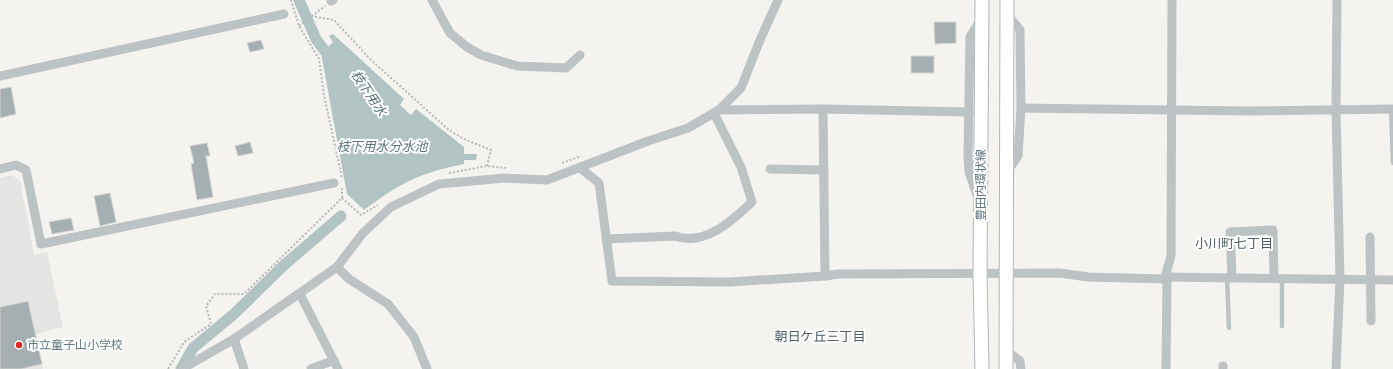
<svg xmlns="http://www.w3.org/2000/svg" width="1393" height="369" font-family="'Archivo Narrow','Noto Sans JP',sans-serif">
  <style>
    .built { fill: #e4e5e3 }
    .water { fill: #b1c3c3 }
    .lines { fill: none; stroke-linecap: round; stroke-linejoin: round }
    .canal { stroke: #b1c3c3; stroke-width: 11 }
    .building { fill: #a5afb2; stroke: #d5d4d2 }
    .secondary-casing { stroke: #afb6b9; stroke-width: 15 }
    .path { stroke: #b5b9ba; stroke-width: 2; stroke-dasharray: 2 2; stroke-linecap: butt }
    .lane { stroke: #bdc2c4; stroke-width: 4.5 }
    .street { stroke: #bdc2c4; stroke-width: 9 }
    .secondary { stroke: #fff; stroke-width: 13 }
    .poi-dot { fill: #e12922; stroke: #fff; stroke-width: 1.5 }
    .labels { text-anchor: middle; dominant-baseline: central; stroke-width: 4; stroke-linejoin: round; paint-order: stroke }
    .street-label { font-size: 12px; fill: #637980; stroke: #fff }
    .poi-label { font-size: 12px; fill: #637980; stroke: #fff; text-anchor: start }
    .water-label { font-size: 13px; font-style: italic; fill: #5a7678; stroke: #fff }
    .neighbourhood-label { font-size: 13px; fill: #516066; stroke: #fff }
  </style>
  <rect width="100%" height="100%" fill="#f4f3ef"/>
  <path class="built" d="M12,175L20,181L34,255L47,252L63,327L36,334L43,369H0V178Z"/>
  <path class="water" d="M333,34L404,99L400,105L411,115L416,109L464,147V154H477L476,160H464V164C419,173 400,183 364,210L347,194L321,53L313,42L319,37L328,47L333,42L329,36Z"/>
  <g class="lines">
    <g class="canal">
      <path d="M299,0L316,39L324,50"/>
      <path d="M181,369L193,348L234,314L283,266L341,216"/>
    </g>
  </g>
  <g class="building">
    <path d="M934,22H956V43L935,44Z"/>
    <path d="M261,40L264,49L250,52L247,43Z"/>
    <rect x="911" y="56" width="23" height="17"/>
    <path d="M11,87L16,114L0,118V89Z"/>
    <path d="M250,142L253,153L238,156L235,146Z"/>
    <path d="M207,143L210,156H206L213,197L197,200L191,164L194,163L190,146Z"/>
    <path d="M110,193L116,222L100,226L94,196Z"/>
    <path d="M71,218L74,230L52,234L49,222Z"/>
    <path d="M28,301L42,364L21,369H0V307Z"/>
  </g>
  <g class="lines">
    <defs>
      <g id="secondary">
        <path d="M982,369L980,274L982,0"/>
        <path d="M1006,369L1007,0"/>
      </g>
    </defs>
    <use href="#secondary" class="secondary-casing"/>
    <g class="path">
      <path d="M291,0L299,26L319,59L324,95L342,178"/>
      <path d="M311,16L334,20L371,60L450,131L464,139L491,150L487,166"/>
      <path d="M299,26L325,6"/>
      <path d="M562,163L581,156"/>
      <path d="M449,173L487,166L506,168"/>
      <path d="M342,198L361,215L378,205"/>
      <path d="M168,369L184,342L211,324L206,306L215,294H244L342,198V188"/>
    </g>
    <g class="lane">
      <path d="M1391,109L1393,163"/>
      <path d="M1227,277L1229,328"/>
      <path d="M1282,278V326"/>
    </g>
    <g class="street">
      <path d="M432,0L450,33L467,47L481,55L517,66L566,68L580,55"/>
      <path d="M331,1L333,0"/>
      <path d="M0,76L284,14"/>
      <path d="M1021,108L1248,111L1393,109"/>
      <path d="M823,109L825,276"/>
      <path d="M719,110L823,109L970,112"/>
      <path d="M580,168L599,183L612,281L730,282L825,276L838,274L1060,273L1088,277L1167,279"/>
      <path d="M0,169L16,165L26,170L41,244L334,183"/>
      <path d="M770,169L824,170"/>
      <path d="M1007,172L1018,156L1021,108L1020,30L1007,14"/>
      <path d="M979,201L969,172L968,156L970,37L981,19"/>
      <path d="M1370,237L1371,321"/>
      <path d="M606,239L675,236C704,247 733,220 752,202L741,167L714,113"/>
      <path d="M337,267L349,279L388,304L414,337L427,369"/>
      <path d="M1165,277L1171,256L1172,0"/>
      <path d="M1165,277L1393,280"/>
      <path d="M1165,277L1167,279L1166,369"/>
      <path d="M1232,277L1230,232L1273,230L1274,278"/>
      <path d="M300,294L338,369"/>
      <path d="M234,339L244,369"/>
      <path d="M1006,350L1020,361L1021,369"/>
      <path d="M182,369L234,339L337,267L363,233L391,207L439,184L505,178L547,180L648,141L688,128L719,110L741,88L760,40L778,0"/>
      <path d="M311,369L334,360"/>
      <path d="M1223,369V366"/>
      <path d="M1336,369L1340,279L1336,109L1337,0"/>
    </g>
    <use href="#secondary" class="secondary"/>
  </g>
  <circle class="poi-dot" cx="19" cy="345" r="4"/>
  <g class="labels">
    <g class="street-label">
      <text transform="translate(981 185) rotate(-90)">豊田内環状線</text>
    </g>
    <g class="poi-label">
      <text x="27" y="345">市立童子山小学校</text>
    </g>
    <g class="water-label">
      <text transform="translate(369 93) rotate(56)">枝下用水</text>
      <text x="382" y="146">枝下用水分水池</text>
    </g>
    <g class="neighbourhood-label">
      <text x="1234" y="243">小川町七丁目</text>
      <text x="820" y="336">朝日ケ丘三丁目</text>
    </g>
  </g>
</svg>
